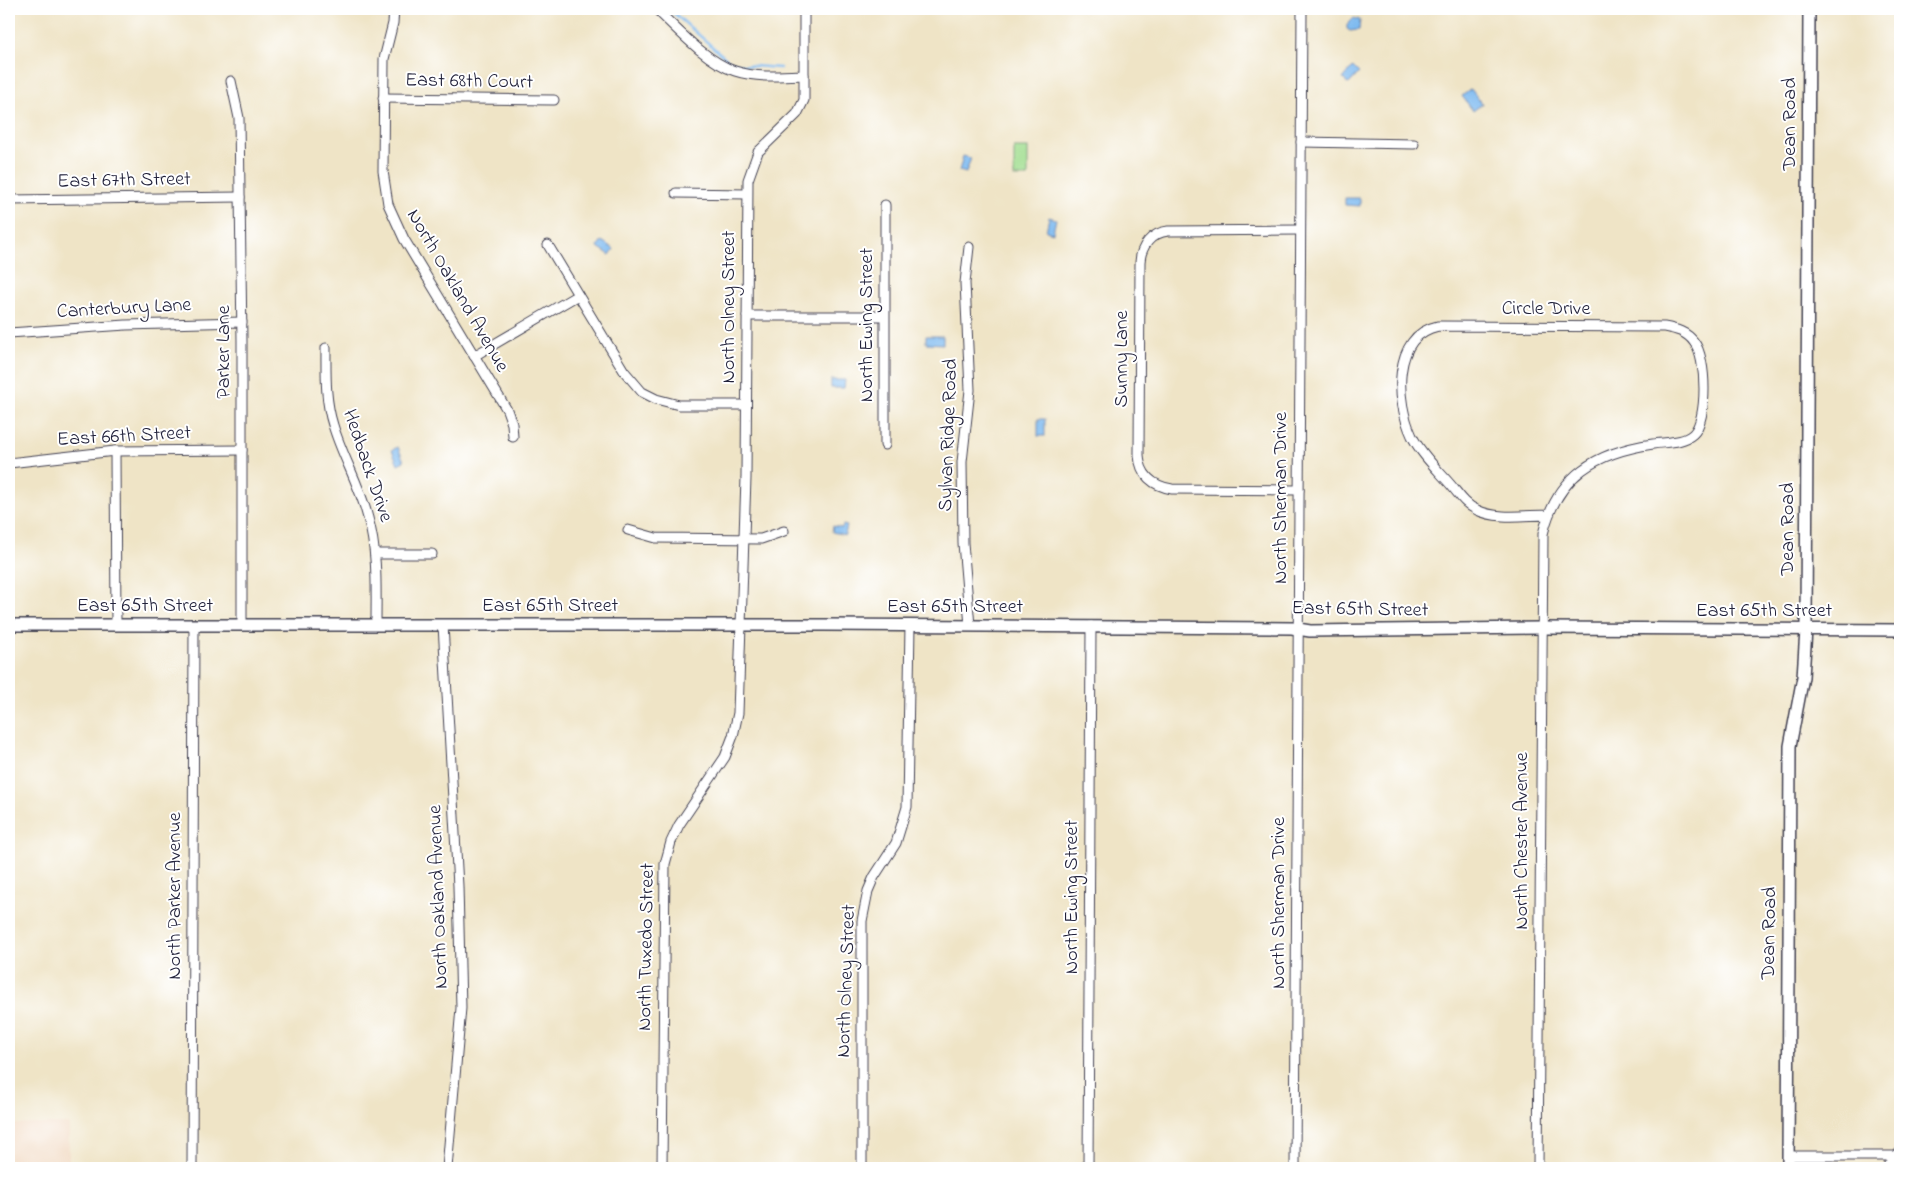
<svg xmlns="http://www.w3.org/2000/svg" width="1909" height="1177" font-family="'Indie Flower',sans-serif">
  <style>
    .built { fill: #f0d6bc }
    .green { fill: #a2de91; stroke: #628066 }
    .water { fill: #7ebaf0; stroke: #506e96 }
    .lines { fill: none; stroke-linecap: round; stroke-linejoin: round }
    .stream { stroke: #7ebaf0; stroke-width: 2.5 }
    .street-casing { stroke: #413f50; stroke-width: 11 }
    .secondary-casing { stroke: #413f50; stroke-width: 14 }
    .street { stroke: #fff; stroke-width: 9 }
    .secondary { stroke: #fff; stroke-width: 11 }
    .labels { text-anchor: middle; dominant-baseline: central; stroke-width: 4; stroke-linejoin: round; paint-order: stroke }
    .street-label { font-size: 20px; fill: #22223b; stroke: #fff }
  </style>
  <rect width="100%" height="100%" fill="#fff"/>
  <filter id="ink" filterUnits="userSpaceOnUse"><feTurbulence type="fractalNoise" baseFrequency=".02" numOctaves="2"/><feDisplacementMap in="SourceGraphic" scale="10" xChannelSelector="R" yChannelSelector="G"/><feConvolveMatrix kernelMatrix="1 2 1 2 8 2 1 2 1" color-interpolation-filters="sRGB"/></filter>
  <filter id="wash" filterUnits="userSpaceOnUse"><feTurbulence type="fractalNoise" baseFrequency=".0096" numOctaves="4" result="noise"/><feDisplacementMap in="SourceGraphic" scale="20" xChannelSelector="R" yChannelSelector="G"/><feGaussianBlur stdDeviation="1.12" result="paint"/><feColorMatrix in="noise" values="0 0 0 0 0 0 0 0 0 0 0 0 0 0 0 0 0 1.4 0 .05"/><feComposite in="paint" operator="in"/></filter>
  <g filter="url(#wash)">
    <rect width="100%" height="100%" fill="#efe4c6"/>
    <rect class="built" x="9" y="1124" width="60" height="44"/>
    <rect class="green" x="1014" y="148" width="14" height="29"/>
    <g class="water">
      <path d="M1354,18L1360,20L1359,30L1350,31L1347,29V25Z"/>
      <path d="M1353,67L1359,73L1349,84L1343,79Z"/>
      <path d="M1471,89L1482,104L1473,111L1462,96Z"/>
      <path d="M963,156L971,158L966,173L959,171Z"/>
      <path d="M1345,198H1360V206L1345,205Z"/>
      <path d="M1049,217L1056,219L1053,233L1046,231Z"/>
      <path d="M602,241L614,249L610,255L598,247Z"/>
      <path d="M926,336H943V344L926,343Z"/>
      <path d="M831,380H845L844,388H831Z"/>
      <rect x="1038" y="419" width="7" height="17"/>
      <path d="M398,447L404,461L398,464L392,450Z"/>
      <path d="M843,525L847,526L845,535L832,532L833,526L842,528Z"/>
    </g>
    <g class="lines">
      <path class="stream" d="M669,9L730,62L742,65L780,68"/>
    </g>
  </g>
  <g filter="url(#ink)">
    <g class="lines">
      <defs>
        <g id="street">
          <path d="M394,9L393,23L384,59L383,171L388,204L404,239L507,410L512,424L513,437"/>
          <path d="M656,9C677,29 707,62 735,71C756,78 782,76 804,75"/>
          <path d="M231,81L239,118L242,341V625"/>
          <path d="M383,98L554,100"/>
          <path d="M1301,142L1414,144"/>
          <path d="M676,193L747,194"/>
          <path d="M9,200L240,197"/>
          <path d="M885,205V445"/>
          <path d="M548,245L624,371L642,392L656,399L679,405H746"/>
          <path d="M969,247L965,283L970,390L962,462L963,543L970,626"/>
          <path d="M747,316H884"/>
          <path d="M9,333L126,325L242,322"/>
          <path d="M326,348C326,374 325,400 333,425C342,456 360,485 368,518C378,553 376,589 376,625"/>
          <path d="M474,356L578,295"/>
          <path d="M115,451L116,625"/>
          <path d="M9,463L115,451L242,450"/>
          <path d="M1299,490L1172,489C1153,486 1140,475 1139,455L1140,262C1141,246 1151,233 1168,231L1300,230"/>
          <path d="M628,530L656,538L761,539L784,531"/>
          <path d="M375,554H432"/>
          <path d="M443,625L458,886L461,1008L447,1168"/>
          <path d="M1788,1156H1896"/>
          <path d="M192,1168L194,625"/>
          <path d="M662,1168L665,864L671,842L679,825L725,757L733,736L738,713L746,478L748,180L758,152L797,114L804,100V9"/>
          <path d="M862,1168V921L868,891L874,877L896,843L907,807L910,625"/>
          <path d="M1088,1168L1091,626"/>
          <path d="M1295,1168L1302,9"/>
          <path d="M1538,1168L1543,534C1557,475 1597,452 1653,444C1666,442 1683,443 1693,434C1708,420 1707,358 1694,342C1687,332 1676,329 1664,327L1438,326C1391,336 1396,402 1412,436C1421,454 1437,469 1450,484C1458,493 1465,505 1477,510C1497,520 1526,515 1548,515"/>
          <path d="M1886,1168L1899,1153"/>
        </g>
        <g id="secondary">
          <path d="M9,625H824L1292,628L1310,631L1540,628L1900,630"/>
          <path d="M1788,1168L1790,746L1803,677L1806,630L1809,9"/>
        </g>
      </defs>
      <use href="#street" class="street-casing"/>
      <use href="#secondary" class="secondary-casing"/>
      <use href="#street" class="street"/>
      <use href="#secondary" class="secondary"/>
    </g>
  </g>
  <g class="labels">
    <g class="street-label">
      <text transform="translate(469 82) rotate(1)">East 68th Court</text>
      <text transform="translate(1790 124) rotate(-90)">Dean Road</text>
      <text transform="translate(124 181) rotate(-1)">East 67th Street</text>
      <text transform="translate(457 291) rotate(60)">North Oakland Avenue</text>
      <text transform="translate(729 307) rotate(-90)">North Olney Street</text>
      <text transform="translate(124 309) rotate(-3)">Canterbury Lane</text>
      <text x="1546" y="309">Circle Drive</text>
      <text transform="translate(867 325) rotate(-90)">North Ewing Street</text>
      <text transform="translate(224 352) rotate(-90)">Parker Lane</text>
      <text transform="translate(1122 359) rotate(-90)">Sunny Lane</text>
      <text transform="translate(949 435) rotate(-88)">Sylvan Ridge Road</text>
      <text transform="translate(124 437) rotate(-3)">East 66th Street</text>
      <text transform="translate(367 466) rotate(71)">Hedback Drive</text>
      <text transform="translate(1281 498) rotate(-90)">North Sherman Drive</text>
      <text transform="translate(1788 529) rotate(-90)">Dean Road</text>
      <text x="145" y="606">East 65th Street</text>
      <text x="550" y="606">East 65th Street</text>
      <text x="955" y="607">East 65th Street</text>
      <text transform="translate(1360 610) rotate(1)">East 65th Street</text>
      <text x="1764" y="611">East 65th Street</text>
      <text transform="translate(1522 841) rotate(-90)">North Chester Avenue</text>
      <text transform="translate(175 896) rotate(-90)">North Parker Avenue</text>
      <text transform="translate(439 897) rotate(-92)">North Oakland Avenue</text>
      <text transform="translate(1072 897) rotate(-90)">North Ewing Street</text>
      <text transform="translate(1279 903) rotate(-90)">North Sherman Drive</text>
      <text transform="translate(1770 933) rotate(-89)">Dean Road</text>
      <text transform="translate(647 947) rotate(-89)">North Tuxedo Street</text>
      <text transform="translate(847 981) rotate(-88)">North Olney Street</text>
    </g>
  </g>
  <rect width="1909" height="1177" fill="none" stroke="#fff" stroke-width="30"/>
</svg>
